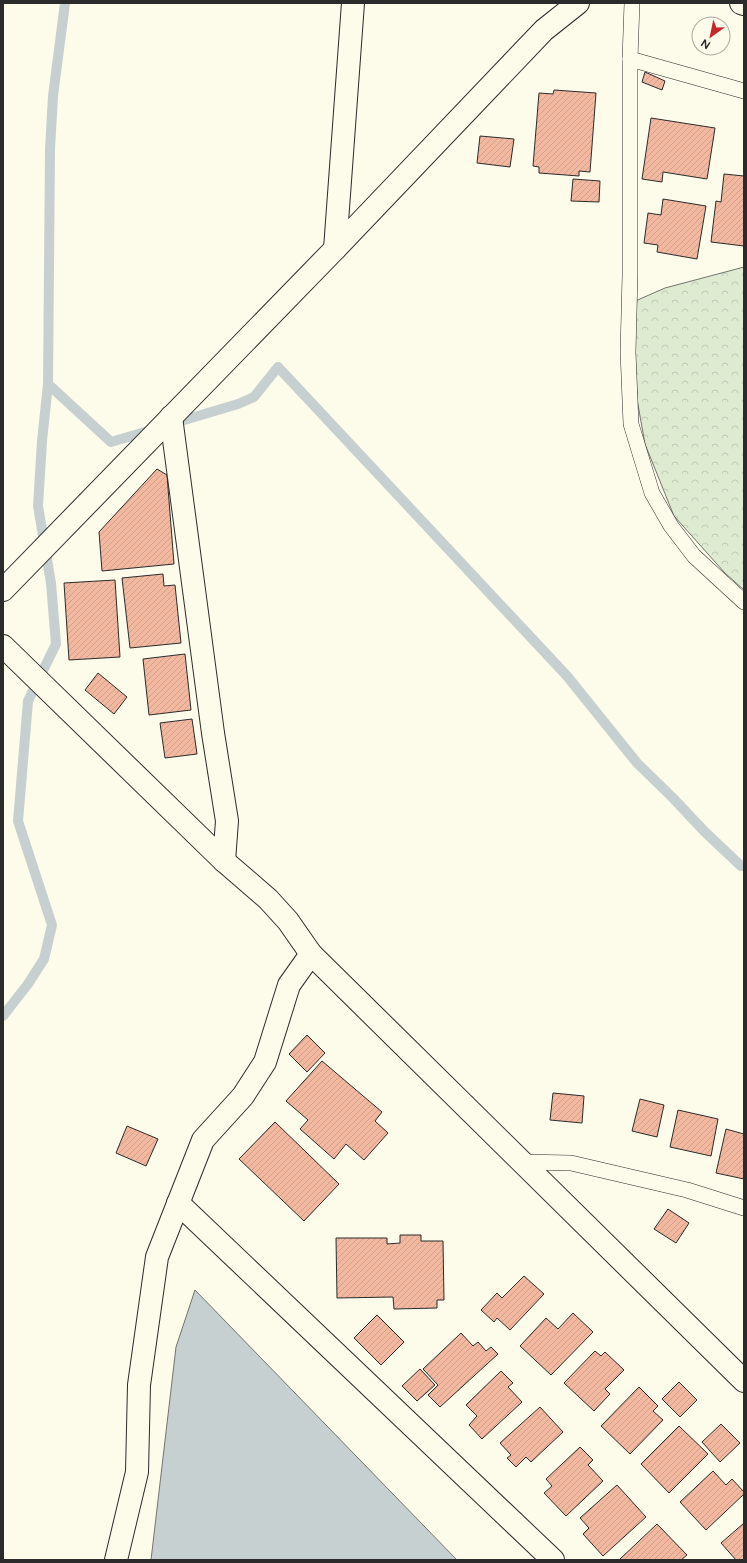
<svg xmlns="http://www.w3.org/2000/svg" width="747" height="1563" font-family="Figtree,sans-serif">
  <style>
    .forest { fill: url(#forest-crowns); stroke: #74746e }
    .water { fill: #c7d0d0; stroke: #74746e }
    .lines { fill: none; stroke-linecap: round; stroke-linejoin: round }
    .stream { stroke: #c7d0d0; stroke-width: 10 }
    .building { fill: url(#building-hatch); stroke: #2b2b2b }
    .lane-casing { stroke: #2b2b2b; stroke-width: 16 }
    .street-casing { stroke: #2b2b2b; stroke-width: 24 }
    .secondary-casing { stroke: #2b2b2b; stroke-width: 24 }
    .lane { stroke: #fdfbea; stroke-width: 15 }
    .street { stroke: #fdfbea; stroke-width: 22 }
    .secondary { stroke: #fdfbea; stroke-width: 22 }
  </style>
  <defs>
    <pattern id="forest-crowns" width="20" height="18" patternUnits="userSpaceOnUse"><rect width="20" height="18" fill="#deebd1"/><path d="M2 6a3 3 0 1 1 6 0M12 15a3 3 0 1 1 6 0" fill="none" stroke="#bfcab4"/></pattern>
    <pattern id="building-hatch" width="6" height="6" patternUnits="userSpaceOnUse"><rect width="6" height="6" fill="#f2b8a0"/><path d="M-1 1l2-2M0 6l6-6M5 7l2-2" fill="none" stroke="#d09e8a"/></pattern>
  </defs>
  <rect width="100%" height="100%" fill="#fdfbea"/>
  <path class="forest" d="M744,267V590L725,573L674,516L645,444L637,399L633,302L665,288Z"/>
  <path class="water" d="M195,1290L457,1560H151L176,1347Z"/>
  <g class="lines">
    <g class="stream">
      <path d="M48,384L111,442L152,430"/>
      <path d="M171,424L238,404L254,397L278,367L567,676L637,763L673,798L704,831L741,866H744"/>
      <path d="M3,1016L28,984L44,959L52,925L18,821L28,701L56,644L51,583L38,506L42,441L48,384L50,149L53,96L65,3"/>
    </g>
  </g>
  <g class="building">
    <path d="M645,72L665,81L662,90L642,82Z"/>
    <path d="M554,90L596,93L590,172L579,171V176L539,173V167L533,166L539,93L553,94Z"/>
    <path d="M651,118L715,128L707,179L663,172L662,182L642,179Z"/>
    <path d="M480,136L514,139L510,167L477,163Z"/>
    <path d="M724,174L744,176V246L711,242L716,201L721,202Z"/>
    <path d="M573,179L600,181L599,202L571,201Z"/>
    <path d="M663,199L706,206L697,259L657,252L658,245L644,243L648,213L661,215Z"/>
    <path d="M157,469L167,475L174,564L102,571L99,532Z"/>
    <path d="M163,574L164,586L175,585L181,643L130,648L122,578Z"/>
    <path d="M115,580L120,657L69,660L64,583Z"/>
    <path d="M185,654L191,710L149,715L143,659Z"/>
    <path d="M98,673L127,697L114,714L85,690Z"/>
    <path d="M192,719L197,754L165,758L160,723Z"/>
    <path d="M307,1035L325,1053L307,1072L289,1054Z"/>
    <path d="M322,1061L382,1112L375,1121L388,1133L364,1160L346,1144L334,1159L300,1129L308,1120L286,1101Z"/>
    <path d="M553,1093L584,1096L582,1123L550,1120Z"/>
    <path d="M640,1099L664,1105L657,1137L632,1131Z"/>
    <path d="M678,1110L718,1119L711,1156L670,1147Z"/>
    <path d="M275,1122L339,1184L304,1221L239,1159Z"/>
    <path d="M127,1126L158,1139L146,1166L116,1153Z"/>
    <path d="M726,1129L744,1134V1179L716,1173Z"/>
    <path d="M668,1209L689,1223L676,1243L654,1229Z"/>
    <path d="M400,1235H421V1241H443L444,1300H437V1308L394,1309L393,1297L337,1298L336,1238H387V1244L400,1243Z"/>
    <path d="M524,1276L544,1294L510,1330L497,1318L494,1322L481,1310L497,1293L502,1298Z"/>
    <path d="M573,1313L593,1332L551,1375L520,1346L546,1318L558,1329Z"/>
    <path d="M377,1315L404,1342L381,1365L354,1338Z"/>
    <path d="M461,1333L473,1346L478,1342L486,1351L491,1347L498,1354L440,1407L428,1395L438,1385L423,1369Z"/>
    <path d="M595,1351L601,1356L605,1352L624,1370L605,1389L610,1394L594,1411L564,1383Z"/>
    <path d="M420,1369L435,1385L417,1401L402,1386Z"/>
    <path d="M501,1371L513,1383L508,1387L522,1402L482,1439L469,1425L477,1416L466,1405Z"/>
    <path d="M679,1382L697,1400L680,1417L662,1399Z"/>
    <path d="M639,1387L658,1406L653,1411L663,1420L630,1454L601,1426Z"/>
    <path d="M540,1407L563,1432L531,1462L526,1457L516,1467L507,1458L511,1455L500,1443Z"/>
    <path d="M721,1424L740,1443L720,1462L702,1442Z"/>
    <path d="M679,1426L708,1454L669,1493L641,1464Z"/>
    <path d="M580,1447L593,1460L588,1465L603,1481L566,1516L544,1493L552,1486L546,1479Z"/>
    <path d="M713,1471L726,1485L732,1479L744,1492V1494L706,1530L680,1502Z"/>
    <path d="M617,1485L646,1517L603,1556L583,1534L589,1528L580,1518Z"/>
    <path d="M744,1523V1560H736L721,1543Z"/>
    <path d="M657,1524L687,1555L681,1560H619Z"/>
  </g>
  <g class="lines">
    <defs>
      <g id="lane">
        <path d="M632,3L630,59V275L628,352L631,424L652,493L671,526L694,556L744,602"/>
        <path d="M630,59L744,91"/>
        <path d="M522,1162L571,1163L687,1190L744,1208"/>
      </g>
      <g id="street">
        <path d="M335,249L353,3"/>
        <path d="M171,417L213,733L227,821L224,861"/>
        <path d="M178,1203L553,1560"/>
        <path d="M116,1560L137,1472L139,1385L157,1257L203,1140L243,1096L265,1062L289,985L311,954"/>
      </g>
      <g id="secondary">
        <path d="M741,3L744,4"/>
        <path d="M3,590L335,249L544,30L578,3"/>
        <path d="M3,646L224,861L268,899L288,921L311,954L744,1381"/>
      </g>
    </defs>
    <use href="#lane" class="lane-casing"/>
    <use href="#street" class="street-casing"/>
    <use href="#secondary" class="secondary-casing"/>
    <use href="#lane" class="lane"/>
    <use href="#street" class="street"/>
    <use href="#secondary" class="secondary"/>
  </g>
  <rect width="747" height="1563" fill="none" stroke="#2b2b2b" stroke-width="8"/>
  <g transform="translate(711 36) rotate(213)"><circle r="19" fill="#fdfbea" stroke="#a9a89e"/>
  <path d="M0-3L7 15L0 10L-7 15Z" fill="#c62828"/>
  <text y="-6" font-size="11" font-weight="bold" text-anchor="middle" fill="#2b2b2b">N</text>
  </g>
</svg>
